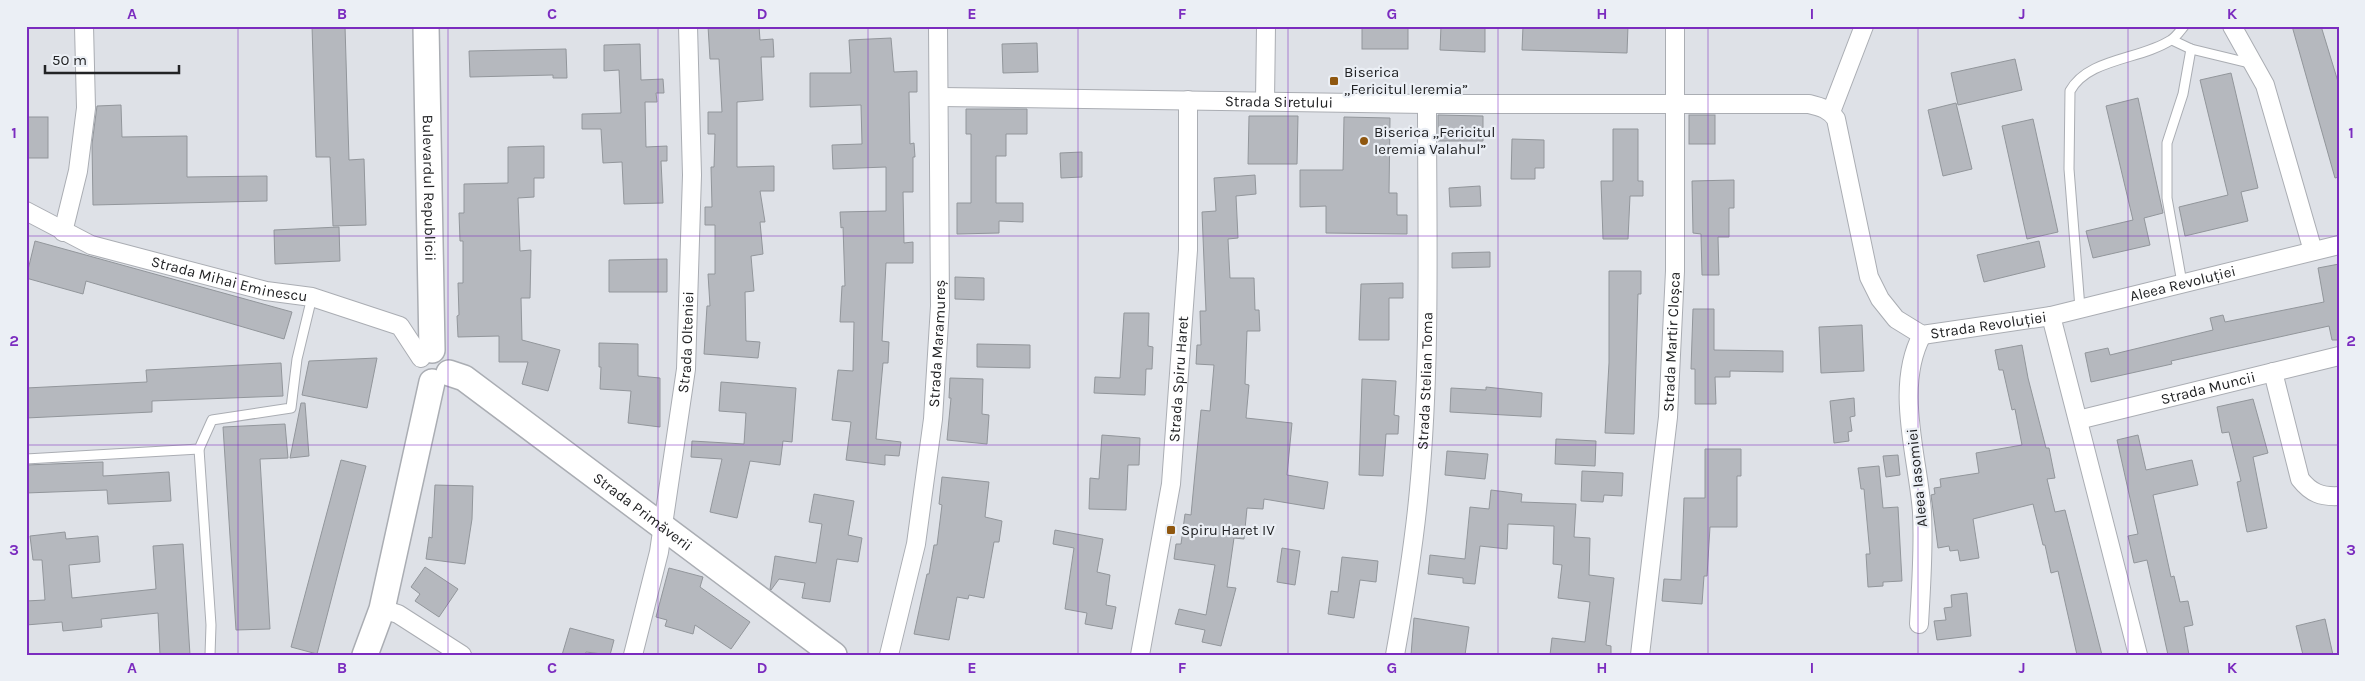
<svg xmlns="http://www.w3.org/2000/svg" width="2365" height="681" font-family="Karla,sans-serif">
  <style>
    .building { fill: #b5b8be; stroke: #92969b }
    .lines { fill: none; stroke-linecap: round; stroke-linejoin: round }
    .lane-casing { stroke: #aaadb3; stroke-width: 11 }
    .street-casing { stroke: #aaadb3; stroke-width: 20 }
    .secondary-casing { stroke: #aaadb3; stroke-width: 28 }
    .lane { stroke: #fff; stroke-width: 9 }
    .street { stroke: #fff; stroke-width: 18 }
    .secondary { stroke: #fff; stroke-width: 25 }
    .grid { fill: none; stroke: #7b2cbf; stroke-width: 1; stroke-opacity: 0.55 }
    .poi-dot { fill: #8f570f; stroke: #ebeff5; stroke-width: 2 }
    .labels { text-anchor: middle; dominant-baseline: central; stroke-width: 4.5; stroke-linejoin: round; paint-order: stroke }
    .poi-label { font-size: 15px; fill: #222325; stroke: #ebeff5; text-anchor: start }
    .street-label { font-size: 15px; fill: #222325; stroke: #ebeff5 }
    .neatline { fill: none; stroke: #7b2cbf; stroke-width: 2 }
    .grid-label { font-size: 16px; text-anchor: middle; font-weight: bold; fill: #7b2cbf }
  </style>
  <rect width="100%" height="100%" fill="#dee1e7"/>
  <g class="building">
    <path d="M312,26H345L349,160L364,159L366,225L333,226L330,157H316Z"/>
    <path d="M708,26H759L760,40L773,39L774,57H761L763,100L737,102V167L774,166V191H760L765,222H760L763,254L751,256L754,291L745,292L746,341L760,342L758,358L704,354L707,306H710L708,274H715V225H705V207H712L711,167H714L715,134H708V112H722L719,59H710Z"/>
    <rect x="1362" y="26" width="46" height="23"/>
    <path d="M1441,26H1485V52L1440,50Z"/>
    <path d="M1523,26H1628L1627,53L1522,50Z"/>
    <path d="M2292,26H2321L2339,85V177L2335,178Z"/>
    <path d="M891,38L894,72L917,71V92H909L910,144L914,143L915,157H913V192H903L904,243L913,242V263H886L882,341L889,342L888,363H883L876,439L901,442L899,456L885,455V465L846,460L851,422L832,420L838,370L853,371L854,322H840L842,286H845L843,227L841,228L840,212L886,211V167L833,169L832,145L862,144L861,105L810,107V73H851L849,40Z"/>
    <path d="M1037,43L1038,72L1003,73L1002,44Z"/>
    <path d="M640,44L641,80L663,79L664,93H656L657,102H645L646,147L667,146V161H661L663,203L624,204L622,162L603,163L601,129H582V114L621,113L619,70L604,71V45Z"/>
    <path d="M566,49L567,78H553V75L470,77L469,51Z"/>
    <path d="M2015,59L2022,90L1958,105L1951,73Z"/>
    <path d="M2231,73L2258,188L2241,192L2248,221L2185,236L2179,207L2228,195L2200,80Z"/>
    <path d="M2138,98L2163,213L2144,218L2150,245L2093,258L2086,231L2133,220L2106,106Z"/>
    <path d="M1956,103L1972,169L1943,176L1928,110Z"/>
    <path d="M121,105L122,137L187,136V177L267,176V201L93,205L92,144L97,106Z"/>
    <path d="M966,109H1027V134H1006V156H996V203H1023V222L999,221V233L957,234V203H971V134H966Z"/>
    <path d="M1438,115L1483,116V141H1438Z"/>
    <rect x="1689" y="115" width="26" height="29"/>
    <path d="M1249,116H1298L1297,164H1248Z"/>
    <rect x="26" y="117" width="22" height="41"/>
    <path d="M1344,117L1390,118L1389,193H1397V215H1407V234L1326,233V206L1300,207V170H1343Z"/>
    <path d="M2033,119L2058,232L2027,239L2002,126Z"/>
    <path d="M1613,129H1638V181H1643V196H1630L1628,239H1603L1601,181H1613Z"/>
    <path d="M1512,139L1544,140V168H1535V179H1511Z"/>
    <path d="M544,146V178H534V197L518,198L520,251L531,250L530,298H521L522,340L560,350L548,391L522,384L528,362H499V336L458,337L457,316L459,315L458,283H463V241H460L459,213H464V184L508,183V147Z"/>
    <path d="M1082,152V177L1061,178L1060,153Z"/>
    <path d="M1255,175L1256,194L1236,196L1238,238L1228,239L1230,278H1254L1255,310H1259L1260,331H1247L1245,384L1249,385L1246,418L1292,423L1287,475L1328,482L1324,509L1264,499L1263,509L1247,508L1244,539L1234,538L1227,587L1236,588L1221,646L1202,642L1205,630L1175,624L1179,609L1206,615L1215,565L1174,559L1176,544H1181L1185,514L1191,515L1201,410L1210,411L1214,365L1196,364L1197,345H1201L1200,311H1206L1202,212L1216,211L1214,178Z"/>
    <path d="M1734,180V208H1729V237H1718L1719,275H1702L1701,234L1693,233L1692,181Z"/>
    <path d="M1480,186L1481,206L1450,207L1449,188Z"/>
    <path d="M339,227L340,261L275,264L274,230Z"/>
    <path d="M35,241L292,312L284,339L86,281L83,294L26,278Z"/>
    <path d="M2039,241L2045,267L1984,282L1977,255Z"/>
    <path d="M1490,252V267L1452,268V253Z"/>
    <path d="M667,259V292H609V260Z"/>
    <path d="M2339,264V340H2332L2329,326L2171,361L2172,364L2091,382L2085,353L2108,348L2110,355L2213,330L2210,318L2223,315L2225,322L2324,302L2318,268Z"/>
    <path d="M1609,271H1641V294H1638L1634,434L1605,433L1609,363Z"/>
    <path d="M955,277L984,278V300L955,299Z"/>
    <path d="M1403,283V298H1389V340H1359L1361,284Z"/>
    <path d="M1693,309H1714V350L1783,351V372L1730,371V377H1715L1716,404H1695V369H1691Z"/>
    <path d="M1124,313H1149L1148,346L1153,347L1152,369H1146L1145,395L1094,393L1095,377L1120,378Z"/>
    <path d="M1862,325L1864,371L1821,373L1819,327Z"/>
    <path d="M599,343L638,344V376L660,378V427L628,423L631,391L600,389L601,367H599Z"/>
    <path d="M977,344L1030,345V368L977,367Z"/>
    <path d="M2022,345L2028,378L2046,448H2049L2055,478L2047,479L2055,512L2065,510L2102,655H2077L2058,571L2051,573L2045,545H2043L2033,504L1973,519L1979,558L1960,561L1958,550L1950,551L1949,546L1938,548L1931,495L1935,494L1934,488L1941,487L1940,479L1979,473L1976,453L2022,445L2015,409L2012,410L2003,370H1999L1995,350Z"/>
    <path d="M377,358L367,408L302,395L309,361Z"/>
    <path d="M281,363L283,396L152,401V412L26,418V388L147,382L146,370Z"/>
    <path d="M950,378L983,379L982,414L989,415L987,444L947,440L951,398H949Z"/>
    <path d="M1362,379L1396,381L1394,415L1399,416L1398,434H1386L1383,476L1359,475Z"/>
    <path d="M721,382L796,388L792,442L783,441L780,465L750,461L737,518L710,512L722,459L691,457L692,441L744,444L746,413L719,411Z"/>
    <path d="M1486,387L1542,393L1541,417L1450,412L1451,388L1486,390Z"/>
    <path d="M1854,398L1855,416L1850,417L1852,431L1848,432L1849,441L1834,443L1830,401Z"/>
    <path d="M2253,399L2268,453L2253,457L2267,528L2247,532L2237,482L2241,481L2229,432L2222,433L2217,407Z"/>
    <path d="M301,403H305L309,456L290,458Z"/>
    <path d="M285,424L288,458L260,459L270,629L236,630L223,427Z"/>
    <path d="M1102,435L1140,438L1139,465H1128L1126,510L1089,509L1090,478L1099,479Z"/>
    <path d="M2138,435L2146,470L2192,460L2198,485L2153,495L2171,577L2174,576L2180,602L2188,601L2193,625L2184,627L2189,655H2168L2147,560L2134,563L2128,536L2138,534L2117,440Z"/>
    <path d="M1556,439L1596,441L1595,466L1555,464Z"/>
    <path d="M1705,449H1741V476H1737V527H1710L1707,576H1704L1702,604L1662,601L1664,579L1681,580L1684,498H1705Z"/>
    <path d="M1447,451L1488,454L1485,479L1445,475Z"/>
    <path d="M1898,455L1900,475L1886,477L1883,456Z"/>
    <path d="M341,460L366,466L317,654L291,647Z"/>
    <path d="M103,462V476L169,472L171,501L108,504L107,490L26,493V465Z"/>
    <path d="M1879,466L1883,508L1898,507L1902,581L1883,582V586L1868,587L1866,554H1870L1864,489H1861L1858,468Z"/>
    <path d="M1582,471L1623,473L1622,496L1604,495L1603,502L1581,501Z"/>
    <path d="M942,477L989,482L985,517L1002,521L999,542H994L984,598L969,595L968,599L957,597L949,640L914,634L927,574H929L934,545H937L942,505L939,504Z"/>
    <path d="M435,485L473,486L472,519L465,564L426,559L429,537L432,538Z"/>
    <path d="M1491,490L1522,494L1521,502L1576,504L1574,537L1590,538L1589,575L1614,578L1606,645L1611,646V655H1550L1552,638L1585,642L1590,602L1558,598L1562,565L1553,564L1554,526L1508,524L1507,549L1480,546L1475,584L1463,583V578L1428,574L1430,555L1465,559L1470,507L1489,509Z"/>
    <path d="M814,494L854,501L848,535L862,538L858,562L837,559L830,602L802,598L805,583L779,579L771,590L770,589L775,556L816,563L822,524L809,522Z"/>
    <path d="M1055,530L1103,539L1097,572L1110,575L1106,605L1116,607L1112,629L1085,624L1087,613L1065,609L1074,548L1053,544Z"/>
    <path d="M65,532L66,539L98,536L100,562L69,565L72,598L156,589L153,546L183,544L190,655H160L158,613L101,619L102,627L63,631L62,622L26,625V601L45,600L42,560H33L30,536Z"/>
    <path d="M1282,548L1300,551L1295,585L1277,582Z"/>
    <path d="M1342,557L1378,561L1376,582L1360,580L1354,618L1328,614L1331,591L1338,592Z"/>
    <path d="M425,567L458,589L439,617L415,601L420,594L411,587Z"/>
    <path d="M669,568L703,577L700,587L750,622L731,649L695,625L693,634L665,626L667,620L656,617Z"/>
    <path d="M1967,593L1971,636L1937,640L1934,621L1946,620L1944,608L1952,607L1951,595Z"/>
    <path d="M1414,618L1469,627L1465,655H1411Z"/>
    <path d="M2325,619L2333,655H2303L2296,626Z"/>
    <path d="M570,628L614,640L610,655L586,652L585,655H562Z"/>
  </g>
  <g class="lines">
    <defs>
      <g id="lane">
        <path d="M2172,40L2191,49L2253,64"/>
        <path d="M2182,283L2167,198V143L2183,94L2191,49"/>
        <path d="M2080,308L2069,169L2070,91C2088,58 2140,60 2171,40C2176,37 2180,31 2184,26"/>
        <path d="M199,449L211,625L210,655"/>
        <path d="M26,459L199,449L212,420L291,408L297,359L312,297"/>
      </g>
      <g id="street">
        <path d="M2232,26L2265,85L2313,251"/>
        <path id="s1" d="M940,97L1427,104H1809C1821,107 1829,109 1836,119L1869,277L1880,299L1896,319L1922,335L2051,316L2339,245"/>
        <path d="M1265,101L1266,26"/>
        <path d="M1831,112L1864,26"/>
        <path id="s2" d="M26,211L91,245L266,291L312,297L400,326L421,358"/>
        <path d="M63,232L78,171L86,108L84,26"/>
        <path d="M2051,316L2138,655"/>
        <path d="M2273,372L2300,479C2311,493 2321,497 2339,496"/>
        <path id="s3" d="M2078,420L2339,356"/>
        <path d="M382,609L398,614L462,655"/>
        <path d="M1919,624C1921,587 1924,549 1922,512C1918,457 1894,387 1922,335"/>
        <path id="s4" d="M633,655L659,552L686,369L692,175L688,26"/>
        <path id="s5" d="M889,655L916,544L933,419L940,306L938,26"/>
        <path id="s6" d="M1140,655L1171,484L1188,250V100"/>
        <path id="s7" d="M1395,655C1405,600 1414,545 1419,490C1431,362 1427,232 1427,104"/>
        <path id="s8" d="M1640,655L1668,417L1675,271V26"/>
      </g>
      <g id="secondary">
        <path id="s9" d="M426,26L432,350"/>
        <path id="s10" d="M449,373L464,378L834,655"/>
        <path d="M365,655L382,609L432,382"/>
      </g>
    </defs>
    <use href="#lane" class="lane-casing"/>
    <use href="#street" class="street-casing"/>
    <use href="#secondary" class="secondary-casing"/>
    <use href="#lane" class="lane"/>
    <use href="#street" class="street"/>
    <use href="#secondary" class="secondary"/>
  </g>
  <path class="grid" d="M238,26V655M448,26V655M658,26V655M868,26V655M1078,26V655M1288,26V655M1498,26V655M1708,26V655M1918,26V655M2128,26V655M26,236H2339M26,445H2339"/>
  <g class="poi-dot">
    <rect x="1329" y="76" width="10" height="10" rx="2.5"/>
    <circle cx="1364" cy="141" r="5"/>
    <rect x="1166" y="525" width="10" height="10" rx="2.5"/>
  </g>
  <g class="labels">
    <g class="poi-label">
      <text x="1344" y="72">Biserica<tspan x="1344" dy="17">„Fericitul Ieremia”</tspan></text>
      <text x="1374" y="132">Biserica „Fericitul<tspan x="1374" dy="17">Ieremia Valahul”</tspan></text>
      <text x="1181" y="530">Spiru Haret IV</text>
    </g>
    <g class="street-label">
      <text stroke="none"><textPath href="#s1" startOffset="339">Strada Siretului</textPath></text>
      <text stroke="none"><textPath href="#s9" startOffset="162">Bulevardul Republicii</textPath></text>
      <text stroke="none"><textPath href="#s2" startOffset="216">Strada Mihai Eminescu</textPath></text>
      <text stroke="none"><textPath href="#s1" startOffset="1409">Aleea Revoluției</textPath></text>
      <text stroke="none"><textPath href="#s1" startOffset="1210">Strada Revoluției</textPath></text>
      <text stroke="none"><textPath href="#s8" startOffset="315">Strada Martir Cloșca</textPath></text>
      <text stroke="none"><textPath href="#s4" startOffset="318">Strada Olteniei</textPath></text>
      <text stroke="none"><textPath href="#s5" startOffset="316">Strada Maramureș</textPath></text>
      <text stroke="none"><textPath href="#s6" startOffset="279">Strada Spiru Haret</textPath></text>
      <text stroke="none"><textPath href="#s7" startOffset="276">Strada Stelian Toma</textPath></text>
      <text stroke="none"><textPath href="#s3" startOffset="134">Strada Muncii</textPath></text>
      <text transform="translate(1917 478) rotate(-96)">Aleea Iasomiei</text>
      <text stroke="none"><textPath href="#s10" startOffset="239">Strada Primăverii</textPath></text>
    </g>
  </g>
  <rect width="2365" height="681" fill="none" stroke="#ebeff5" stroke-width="55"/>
  <path d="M45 65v8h134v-8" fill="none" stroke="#222325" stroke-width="2.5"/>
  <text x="52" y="65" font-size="15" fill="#222325" stroke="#ebeff5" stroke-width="4" paint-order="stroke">50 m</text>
  <rect x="28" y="28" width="2310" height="626" class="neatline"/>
  <g class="grid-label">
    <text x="132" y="19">A</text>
    <text x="342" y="19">B</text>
    <text x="552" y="19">C</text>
    <text x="762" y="19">D</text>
    <text x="972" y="19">E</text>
    <text x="1182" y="19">F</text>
    <text x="1392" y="19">G</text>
    <text x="1602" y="19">H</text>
    <text x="1812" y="19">I</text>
    <text x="2022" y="19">J</text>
    <text x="2232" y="19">K</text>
    <text x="14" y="138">1</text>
    <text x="2351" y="138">1</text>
    <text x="14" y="346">2</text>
    <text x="2351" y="346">2</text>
    <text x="14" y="555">3</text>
    <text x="2351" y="555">3</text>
    <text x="132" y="673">A</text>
    <text x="342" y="673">B</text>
    <text x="552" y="673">C</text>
    <text x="762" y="673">D</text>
    <text x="972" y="673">E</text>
    <text x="1182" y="673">F</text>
    <text x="1392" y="673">G</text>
    <text x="1602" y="673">H</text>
    <text x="1812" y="673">I</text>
    <text x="2022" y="673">J</text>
    <text x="2232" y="673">K</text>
  </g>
</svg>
